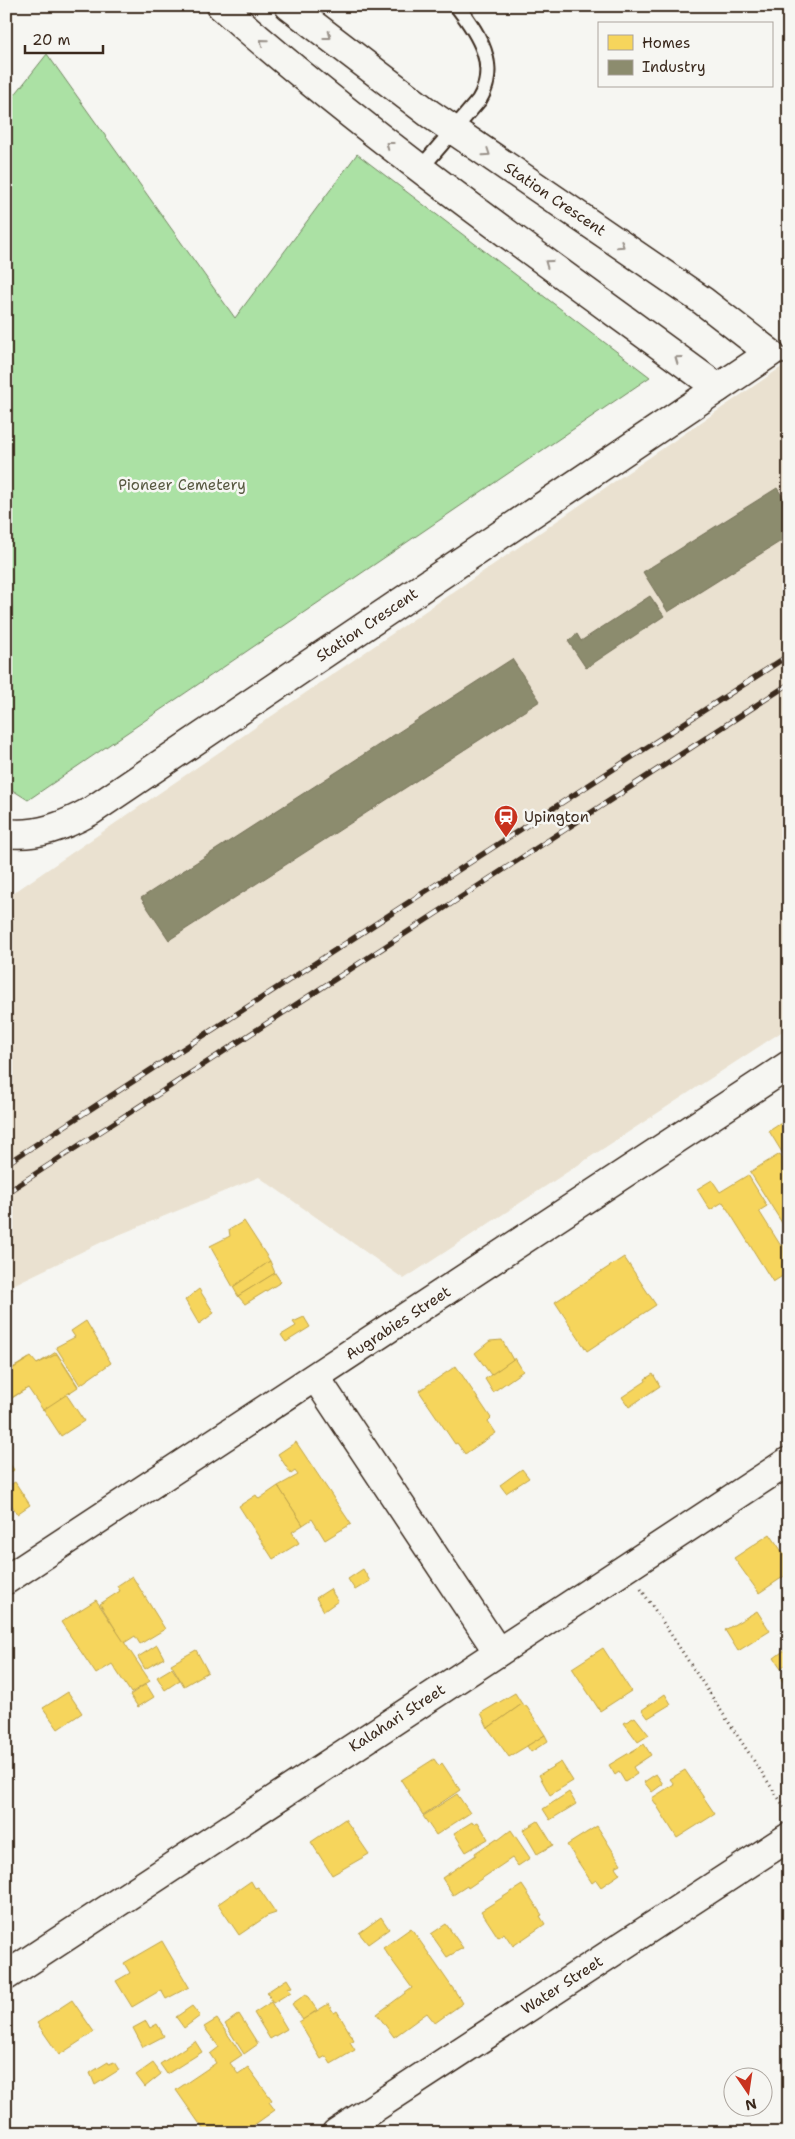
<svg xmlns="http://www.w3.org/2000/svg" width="795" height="2139" font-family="'Shantell Sans',sans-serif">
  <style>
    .built { fill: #eae1d0 }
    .green { fill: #abe1a4; stroke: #738661 }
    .homes { fill: #f6d55c; stroke: #bea249 }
    .industry { fill: #8c8c6e; stroke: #746f56 }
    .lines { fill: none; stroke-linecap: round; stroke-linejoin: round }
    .service-casing { stroke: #3b2a1e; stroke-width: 18 }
    .minor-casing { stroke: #3b2a1e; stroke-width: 31 }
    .path { stroke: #3b2a1e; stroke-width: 3; stroke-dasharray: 1 4; stroke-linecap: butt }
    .service { stroke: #f6f6f2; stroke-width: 14 }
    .minor { stroke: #f6f6f2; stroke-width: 28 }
    .rail-casing { stroke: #3b2a1e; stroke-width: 5.5 }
    .rail { stroke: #f6f6f2; stroke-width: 4; stroke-dasharray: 11; stroke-linecap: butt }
    .oneway { stroke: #989088 }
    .labels { text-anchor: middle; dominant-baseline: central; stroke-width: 5; stroke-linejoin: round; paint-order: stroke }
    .street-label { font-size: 15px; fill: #3b2a1e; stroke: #f6f6f2 }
    .park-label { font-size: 15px; fill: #575840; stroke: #f6f6f2 }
    .poi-label { font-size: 15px; fill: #3b2a1e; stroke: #f6f6f2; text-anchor: start }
  </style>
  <rect width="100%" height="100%" fill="#f6f6f2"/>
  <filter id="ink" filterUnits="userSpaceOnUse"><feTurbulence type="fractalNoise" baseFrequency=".02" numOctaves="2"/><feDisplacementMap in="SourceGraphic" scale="10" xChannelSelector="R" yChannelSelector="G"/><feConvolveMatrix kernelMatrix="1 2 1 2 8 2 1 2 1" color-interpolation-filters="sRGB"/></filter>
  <g filter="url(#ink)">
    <path class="built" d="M789,362V1027L404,1279L259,1177L104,1241L15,1284L6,1290V898Z"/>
    <path class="green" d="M47,54L235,318L357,154L650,377L28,800L6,786V106Z"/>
    <g class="homes">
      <path d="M786,1120L789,1125L788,1162L769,1131Z"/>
      <path d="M780,1154L789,1167V1234L750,1172Z"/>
      <path d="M748,1175L767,1206L759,1211L781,1246L789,1241V1272L773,1282L723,1202L710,1210L697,1189L712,1180L720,1192Z"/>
      <path d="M244,1221L270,1261L233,1287L210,1246L230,1236L229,1230Z"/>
      <path d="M624,1257L656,1305L587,1351L555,1302Z"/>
      <path d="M270,1261L275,1273L238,1296L233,1287Z"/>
      <path d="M275,1273L281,1282L245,1304L238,1296Z"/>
      <path d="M789,1286V1300L782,1291Z"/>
      <path d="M199,1289L214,1313L199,1324L185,1300Z"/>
      <path d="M304,1317L310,1327L286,1342L281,1335L296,1326L293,1322Z"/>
      <path d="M86,1321L111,1363L80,1385L56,1347L75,1337L71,1331Z"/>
      <path d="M502,1340L513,1360L491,1375L475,1353L490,1341Z"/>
      <path d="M56,1352L78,1386L66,1394L84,1421L61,1436L29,1387L6,1402V1372L29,1358L34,1366Z"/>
      <path d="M57,1354L78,1387L43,1410L28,1388L6,1401V1373L31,1357L37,1364Z"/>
      <path d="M515,1358L523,1371L493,1392L485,1379Z"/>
      <path d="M456,1366L491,1418L488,1421L496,1433L465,1454L457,1443L455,1444L419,1391Z"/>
      <path d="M653,1374L660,1386L629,1407L622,1397L646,1381L645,1379Z"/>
      <path d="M296,1442L351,1524L325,1540L312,1519L303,1525L278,1486L298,1475L295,1471L291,1474L278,1454Z"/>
      <path d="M6,1458L14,1470L6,1475Z"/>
      <path d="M522,1469L529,1478L506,1493L500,1485Z"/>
      <path d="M15,1482L30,1505L17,1514L6,1495V1487Z"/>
      <path d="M278,1486L303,1525L292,1532L299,1543L273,1559L239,1506L256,1495L259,1499Z"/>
      <path d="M770,1534L789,1562V1573L759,1593L734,1558Z"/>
      <path d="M363,1569L370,1581L355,1590L348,1579Z"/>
      <path d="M132,1576L165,1629L140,1644L135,1636L124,1643L100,1604L120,1591L117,1586Z"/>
      <path d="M330,1589L338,1601L324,1611L316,1598Z"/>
      <path d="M96,1600L150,1681L131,1693L112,1664L96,1674L61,1622Z"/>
      <path d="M757,1611L770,1631L738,1651L725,1630Z"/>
      <path d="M157,1645L164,1658L145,1669L138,1657Z"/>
      <path d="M789,1647V1671L785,1665L781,1668L774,1658Z"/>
      <path d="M603,1648L631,1691L600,1711L572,1668Z"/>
      <path d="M196,1650L208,1672L184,1686L171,1664Z"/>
      <path d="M172,1668L180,1680L165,1690L157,1677Z"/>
      <path d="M789,1674V1690L781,1679Z"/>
      <path d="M146,1684L154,1697L138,1707L130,1695Z"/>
      <path d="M68,1692L82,1713L58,1729L43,1708Z"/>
      <path d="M515,1693L522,1704L488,1728L481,1713Z"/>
      <path d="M665,1694L671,1704L648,1718L642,1710Z"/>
      <path d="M522,1704L527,1707L545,1735L509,1757L488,1728Z"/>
      <path d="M635,1717L649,1735L638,1742L624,1723Z"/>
      <path d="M545,1735L548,1741L531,1752L527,1746Z"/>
      <path d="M644,1744L651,1755L633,1767L637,1774L625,1782L619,1772L615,1775L609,1765Z"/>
      <path d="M434,1759L439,1766L442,1763L460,1790L423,1815L401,1780Z"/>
      <path d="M561,1762L573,1781L550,1795L539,1775Z"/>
      <path d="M685,1770L715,1814L677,1838L652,1798L674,1784L670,1779Z"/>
      <path d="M656,1774L663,1784L652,1792L644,1782Z"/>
      <path d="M569,1792L576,1804L550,1820L543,1809Z"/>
      <path d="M457,1794L470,1813L436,1835L423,1816Z"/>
      <path d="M345,1819L369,1854L332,1875L311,1842Z"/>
      <path d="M538,1821L553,1845L537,1854L523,1830Z"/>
      <path d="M472,1822L473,1824L478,1822L488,1839L466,1852L454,1833Z"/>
      <path d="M597,1826L621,1864L615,1867L620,1874L601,1887L596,1880L592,1883L567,1845Z"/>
      <path d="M511,1830L530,1858L518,1866L512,1858L468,1888L467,1886L453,1895L442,1878L476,1855L475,1853L497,1838L498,1840Z"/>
      <path d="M251,1881L255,1888L258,1887L276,1913L267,1916L239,1935L218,1904Z"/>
      <path d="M522,1885L542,1915L540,1916L545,1924L513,1946L504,1933L498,1937L481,1911Z"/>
      <path d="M381,1917L389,1929L368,1944L359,1933Z"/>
      <path d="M446,1924L463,1948L447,1957L431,1934Z"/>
      <path d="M411,1928L463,2003L435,2023L427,2013L394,2037L377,2014L412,1988L383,1948Z"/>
      <path d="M162,1941L189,1987L166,1999L161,1990L132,2007L116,1981L130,1973L124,1963Z"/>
      <path d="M287,1979L292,1987L288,1988L291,1992L273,2003L267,1992Z"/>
      <path d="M306,1994L317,2010L303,2020L292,2004Z"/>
      <path d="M72,2000L94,2032L59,2055L37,2023Z"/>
      <path d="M271,2002L287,2029L270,2039L254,2013Z"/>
      <path d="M328,2004L334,2013L337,2011L354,2040L350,2042L355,2050L331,2064L326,2056L321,2059L299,2022Z"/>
      <path d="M192,2006L200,2016L184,2028L176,2017Z"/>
      <path d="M239,2014L258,2044L244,2054L225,2024Z"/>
      <path d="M217,2019L242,2055L230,2063L238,2074L248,2067L272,2100L269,2102L275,2110L243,2133H233L228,2126L218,2133H206L176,2090L216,2063L210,2054L219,2047L204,2027Z"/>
      <path d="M146,2021L150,2028L157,2024L164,2036L143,2047L133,2028Z"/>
      <path d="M195,2041L202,2052L167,2074L160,2064Z"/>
      <path d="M108,2062L109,2064L114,2062L119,2070L95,2085L90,2073Z"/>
      <path d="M153,2063L161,2074L145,2087L136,2075Z"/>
    </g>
    <g class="industry">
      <path d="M777,488L789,506V536L668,612L643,572Z"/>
      <path d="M650,596L664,616L586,668L568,641L577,634L581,641Z"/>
      <path d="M512,659L540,701L169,940L141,898Z"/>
    </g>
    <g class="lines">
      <defs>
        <g id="service">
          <path d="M420,169L479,100C500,66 478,33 457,6"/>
          <path d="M770,353L789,357"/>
        </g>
        <g id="minor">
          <path d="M221,6C378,145 550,264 718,388"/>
          <path d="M6,833C37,837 64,826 91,811L770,353L703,301L430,114L289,6"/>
          <path d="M316,1378L498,1652"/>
          <path d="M6,1580L789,1065"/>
          <path d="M6,1976L789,1461"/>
          <path d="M336,2133L789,1837"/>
        </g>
      </defs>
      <use href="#service" class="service-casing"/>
      <use href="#minor" class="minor-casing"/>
      <g class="path">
        <path d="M6,1281L13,1292"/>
        <path d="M641,1589L787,1811"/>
      </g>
      <use href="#service" class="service"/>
      <use href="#minor" class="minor"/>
      <defs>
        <g id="rail">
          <path d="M6,1164L789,655"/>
          <path d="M6,1193L789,684"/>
        </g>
      </defs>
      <use href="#rail" class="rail-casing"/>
      <use href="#rail" class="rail"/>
    </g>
    <defs><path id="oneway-chevron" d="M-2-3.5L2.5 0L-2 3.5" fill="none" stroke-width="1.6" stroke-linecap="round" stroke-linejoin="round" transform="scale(1.25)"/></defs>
    <g class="oneway">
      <use href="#oneway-chevron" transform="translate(328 36) rotate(37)"/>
      <use href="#oneway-chevron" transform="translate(263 42) rotate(-140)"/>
      <use href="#oneway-chevron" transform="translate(389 145) rotate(-142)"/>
      <use href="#oneway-chevron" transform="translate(487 153) rotate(34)"/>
      <use href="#oneway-chevron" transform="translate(621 245) rotate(34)"/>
      <use href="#oneway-chevron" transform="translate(548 263) rotate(-144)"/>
      <use href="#oneway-chevron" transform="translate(678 359) rotate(-144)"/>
    </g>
  </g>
  <defs>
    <symbol id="station-pin" viewBox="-11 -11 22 30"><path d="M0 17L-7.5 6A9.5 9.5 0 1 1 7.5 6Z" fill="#c8321e" stroke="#f6f6f2"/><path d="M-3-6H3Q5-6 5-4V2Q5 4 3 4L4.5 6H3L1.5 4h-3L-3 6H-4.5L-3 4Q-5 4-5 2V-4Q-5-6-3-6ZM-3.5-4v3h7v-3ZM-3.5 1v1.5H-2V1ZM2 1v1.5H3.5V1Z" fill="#fff"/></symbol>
  </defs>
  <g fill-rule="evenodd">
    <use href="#station-pin" x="492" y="803" width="28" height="38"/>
  </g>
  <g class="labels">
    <g class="street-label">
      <text transform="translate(555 199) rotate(34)">Station Crescent</text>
      <text transform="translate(367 625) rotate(-34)">Station Crescent</text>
      <text transform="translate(398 1323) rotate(-33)">Augrabies Street</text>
      <text transform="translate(397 1718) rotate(-33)">Kalahari Street</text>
      <text transform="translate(562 1985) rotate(-33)">Water Street</text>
    </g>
    <g class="park-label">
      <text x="182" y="485">Pioneer Cemetery</text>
    </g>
    <g class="poi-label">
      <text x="524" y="817">Upington</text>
    </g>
  </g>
  <rect width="795" height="2139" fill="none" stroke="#f6f6f2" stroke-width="25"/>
  <rect x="12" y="12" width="770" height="2114" fill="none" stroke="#3b2a1e" stroke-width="2" filter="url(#ink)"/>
  <rect x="598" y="22" width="175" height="65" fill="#f6f6f2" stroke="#aba49d"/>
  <rect x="608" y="35" width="25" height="15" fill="#f6d55c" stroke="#aba49d"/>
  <text x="642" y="48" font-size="15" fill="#3b2a1e">Homes</text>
  <rect x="608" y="60" width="25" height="15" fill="#8c8c6e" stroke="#aba49d"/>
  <text x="642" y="72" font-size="15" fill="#3b2a1e">Industry</text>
  <g transform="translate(748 2092) rotate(167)"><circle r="24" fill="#f6f6f2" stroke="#aba49d"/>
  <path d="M0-4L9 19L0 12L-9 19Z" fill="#c8321e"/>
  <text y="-8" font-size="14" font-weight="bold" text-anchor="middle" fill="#3b2a1e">N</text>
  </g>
  <path d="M25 45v8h78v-8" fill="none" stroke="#3b2a1e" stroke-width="2.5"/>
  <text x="32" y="45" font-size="15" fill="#3b2a1e" stroke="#f6f6f2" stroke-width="4" paint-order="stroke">20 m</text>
</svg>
